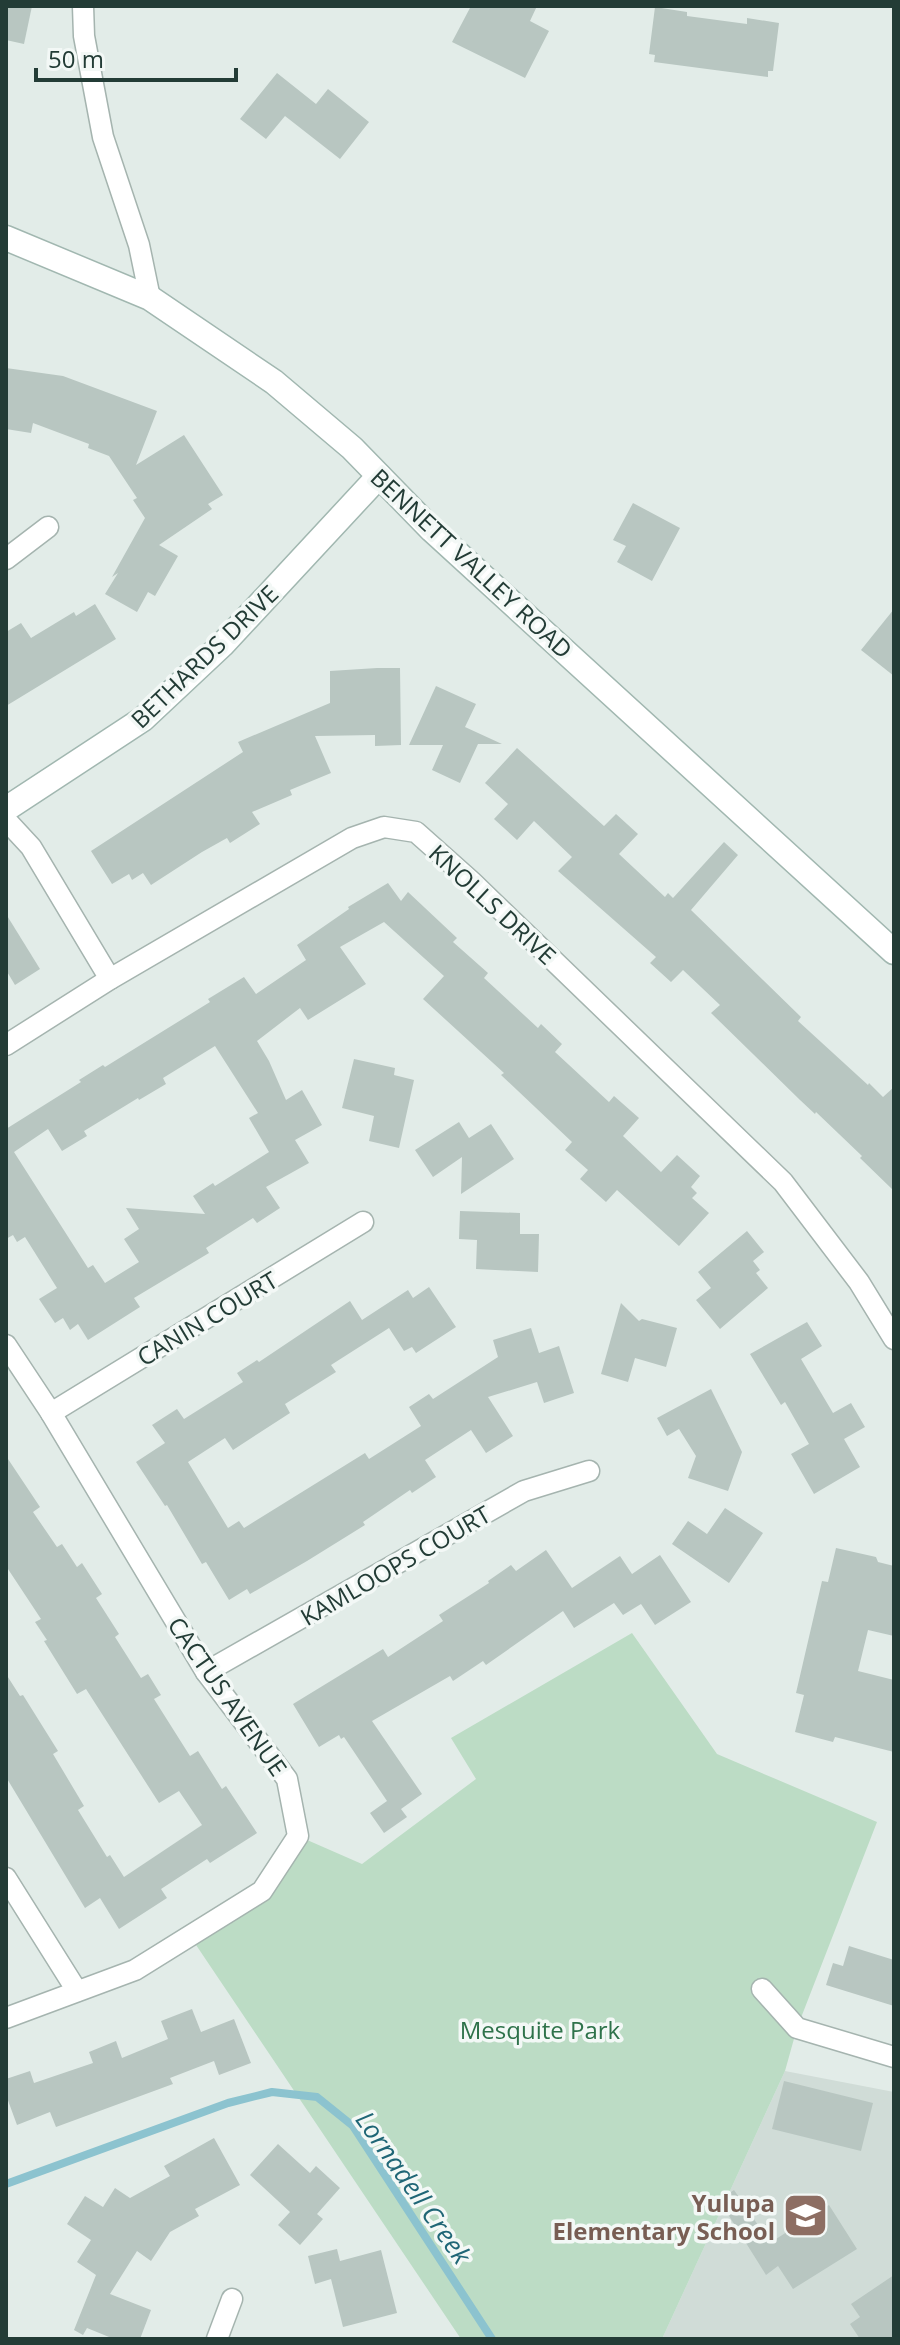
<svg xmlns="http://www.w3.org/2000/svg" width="900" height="2345" font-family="'Open Sans',sans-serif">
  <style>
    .built { fill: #d0dcd7 }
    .green { fill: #bcdcc5 }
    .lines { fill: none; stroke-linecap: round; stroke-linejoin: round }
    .stream { stroke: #8cc3cf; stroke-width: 8 }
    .building { fill: #b8c6c1; fill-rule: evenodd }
    .street-casing { stroke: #a5b4af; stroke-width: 23 }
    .secondary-casing { stroke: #a1b7b0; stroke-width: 27 }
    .street { stroke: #fff; stroke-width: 20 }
    .secondary { stroke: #fff; stroke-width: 24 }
    .labels { text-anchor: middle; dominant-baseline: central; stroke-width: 7; stroke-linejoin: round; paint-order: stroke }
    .street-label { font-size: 24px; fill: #233c36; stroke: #f3f8f6 }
    .park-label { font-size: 24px; fill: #2e724a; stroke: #f3f8f6 }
    .education-label { font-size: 24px; font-weight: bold; fill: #785e54; stroke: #f3f8f6; text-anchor: end }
    .water-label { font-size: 26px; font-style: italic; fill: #1f6676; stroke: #f3f8f6 }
  </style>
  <rect width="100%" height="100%" fill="#e2ece8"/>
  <path class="built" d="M785,2071L894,2092V2339H662Z"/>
  <path class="green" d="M632,1633L717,1754L877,1822L797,2028L785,2071L662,2339H461L190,1936L262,1891L298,1836L362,1864L476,1779L451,1738Z"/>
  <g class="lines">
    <path class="stream" d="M6,2184L228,2103L272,2092L317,2097L353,2126L492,2339"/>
  </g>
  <g class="building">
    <path d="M6,6H32L24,44L6,40Z"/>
    <path d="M471,6H537L530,21L549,31L525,78L452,42Z"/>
    <path d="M655,7L687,12V16L747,24V18L779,23L773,71H768V77L654,62L655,55L649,54Z"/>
    <path d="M277,73L316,104L328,89L369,122L340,159L285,116L266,139L240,119Z"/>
    <path d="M6,368L63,376L157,411L136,465L184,435L223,495L208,504L212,509L159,545L178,556L155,596L148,592L137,612L105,594L118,573L112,577L145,518L133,500L137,498L109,456L88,448L89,444L33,423L31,433L6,429Z"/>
    <path d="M633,503L680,528L652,581L617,562L626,546L613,540Z"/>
    <path d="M95,604L116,639L6,706V632L21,623L31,638L74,612L76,616Z"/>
    <path d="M894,609V676L861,650Z"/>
    <path d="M377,668H400L401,745L375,746V735L315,736L331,773L290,790L292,795L252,812L260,824L230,843L227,838L202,852L151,885L143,873L132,880L129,874L112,884L91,851L243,752L238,742L330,703V671Z"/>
    <path d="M436,686L476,704L465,727L502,744H478L460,783L432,770L443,745H409Z"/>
    <path d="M517,748L604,826L616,814L638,834L619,854L665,897L668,893L673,898L724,842L738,855L691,910L801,1017L798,1021L868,1085L869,1083L883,1097L894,1087V1191L860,1158L862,1156L816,1112L815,1114L800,1100L711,1013L720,1005L683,970L671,982L650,963L656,957L558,871L572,857L534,821L517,840L494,819L508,804L485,783Z"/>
    <path d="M388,883L401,901L408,892L457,938L453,942L488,973L484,978L538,1028L541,1024L562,1044L555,1052L609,1102L614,1096L639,1118L623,1136L661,1172L677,1155L700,1176L691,1187L697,1193L692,1198L709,1213L679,1246L617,1190L606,1202L580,1179L588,1170L565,1150L572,1142L501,1075L504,1073L423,999L444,976L384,922L340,947L366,984L308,1020L300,1008L257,1041L269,1061L286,1100L302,1090L322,1125L295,1140L309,1163L266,1187L280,1208L257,1223L253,1218L206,1248L209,1253L134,1298L140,1307L88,1340L78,1324L70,1330L63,1318L55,1323L39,1299L57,1288L25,1237L17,1242L13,1235L6,1239V1129L81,1082L79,1080L103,1065L105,1067L210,1002L208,999L244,977L256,994L306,960L297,945L349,909L348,907ZM215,1046L258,1113L249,1118L269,1152L215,1186L213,1183L193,1196L205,1214L126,1208L139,1229L124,1239L139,1262L105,1283L93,1265L88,1268L14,1152L48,1129L62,1151L87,1136L84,1131L138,1098L139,1100L166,1084L163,1078Z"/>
    <path d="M6,914L40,969L15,985L6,970Z"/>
    <path d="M354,1059L395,1068L394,1075L414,1080L399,1148L369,1141L374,1116L342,1108Z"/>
    <path d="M459,1122L469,1138L491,1124L514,1159L461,1194L462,1157L433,1177L415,1150Z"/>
    <path d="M460,1211L520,1213V1234H539L538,1272L476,1269L477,1240L459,1239Z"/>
    <path d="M747,1231L764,1252L753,1261L760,1270L756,1273L768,1288L720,1329L696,1300L711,1288L698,1272Z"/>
    <path d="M429,1287L456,1327L416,1353L412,1347L404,1351L389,1328L331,1365L336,1372L285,1404L290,1413L233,1450L225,1438L188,1462L228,1528L239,1521L244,1528L365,1453L369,1459L421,1426L409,1407L429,1394L433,1399L498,1357L493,1340L531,1328L539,1353L559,1346L574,1393L544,1403L537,1382L488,1397L513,1436L486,1453L471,1430L425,1460L436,1477L412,1493L410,1490L363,1522L365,1525L307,1561L250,1594L247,1589L229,1600L206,1562L202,1564L167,1505L165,1506L136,1462L165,1443L152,1425L177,1409L184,1419L243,1382L237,1373L257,1360L259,1362L350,1301L362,1320L408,1290L413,1298Z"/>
    <path d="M621,1303L639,1321L642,1319L677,1328L666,1367L635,1358L628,1382L601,1374Z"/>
    <path d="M807,1322L822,1346L801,1359L833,1413L851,1403L865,1427L844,1439L860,1467L814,1494L791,1454L809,1444L785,1402L781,1405L750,1354Z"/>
    <path d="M711,1389L742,1452L728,1491L688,1478L696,1456L679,1429L667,1436L657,1418Z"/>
    <path d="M6,1456L40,1507L33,1512L57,1547L62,1544L77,1567L82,1563L102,1594L96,1598L119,1634L115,1637L141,1678L148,1674L161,1695L154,1699L190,1756L198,1751L222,1789L226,1786L257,1833L210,1863L207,1859L161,1889L167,1898L119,1929L100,1898L85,1908L6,1777V1674L20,1696L23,1695L58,1751L53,1754L84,1806L78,1810L107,1857L110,1855L124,1877L202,1825L179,1791L159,1803L86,1689L77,1694L44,1641L47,1640L35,1622L41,1619L6,1566Z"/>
    <path d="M725,1508L763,1533L729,1583L672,1544L688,1521L707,1534Z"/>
    <path d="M836,1548L876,1557L878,1562L894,1566V1636L868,1630L858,1671L894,1680V1752L835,1737L833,1742L795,1732L804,1695L796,1693L822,1581L828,1582Z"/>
    <path d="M546,1550L572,1588L620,1556L632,1574L660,1555L691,1602L655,1625L641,1604L623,1615L614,1603L574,1628L563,1611L486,1665L483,1661L453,1681L450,1676L372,1721L422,1794L401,1809L407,1817L384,1833L370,1813L387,1801L344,1737L341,1739L339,1735L319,1747L293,1704L383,1649L388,1657L443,1621L439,1615L489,1583L488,1581L511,1565L516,1571Z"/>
    <path d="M849,1946L894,1960V2006L826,1985L833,1963L843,1966Z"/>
    <path d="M192,2009L201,2032L234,2019L251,2063L219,2075L214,2061L170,2078L173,2084L56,2127L50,2112L17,2125L6,2095V2079L30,2071L34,2083L93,2063L89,2052L116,2041L122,2058L168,2039L161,2021Z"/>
    <path d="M784,2081L873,2103L861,2151L772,2129Z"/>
    <path d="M214,2138L240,2185L195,2209L199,2216L170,2232L151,2261L137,2251L110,2294L151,2310L140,2339H114L87,2328L83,2335L74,2330L96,2275L77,2262L91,2240L67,2224L85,2196L103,2207L115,2188L130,2198L170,2176L164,2166Z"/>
    <path d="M278,2144L310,2173L316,2166L340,2188L317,2214L323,2219L300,2245L278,2225L290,2212L250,2175Z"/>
    <path d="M734,2190L760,2228L766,2224L776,2239L829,2205L857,2249L793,2289L778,2266L766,2275L719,2200Z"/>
    <path d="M337,2249L340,2261L381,2250L397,2313L343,2327L331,2279L315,2284L308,2256Z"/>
    <path d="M894,2275V2339H860L850,2324L860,2317L851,2304Z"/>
  </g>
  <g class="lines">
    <defs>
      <g id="street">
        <path d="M83,6L84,36L103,137L139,245L150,298"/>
        <path d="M6,559L48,527"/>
        <path d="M6,820L31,847L110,979"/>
        <path d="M6,1045L110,979L352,838L384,827L416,832L471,881L783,1182L859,1282L894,1339"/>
        <path d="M6,1345L51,1413L206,1672L287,1779L298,1836L262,1891L135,1970L6,2018"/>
        <path d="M51,1413L363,1222"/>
        <path d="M206,1672L524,1491L589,1471"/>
        <path d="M6,1878L77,1991"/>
        <path d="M762,1989L797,2028L894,2057"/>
        <path d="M217,2339L232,2299"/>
      </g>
      <g id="secondary">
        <path d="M6,238L150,298L274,382L352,448L432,530L894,952"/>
        <path d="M6,809L143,719L222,645L379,476"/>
      </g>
    </defs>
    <use href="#street" class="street-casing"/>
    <use href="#secondary" class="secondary-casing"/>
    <use href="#street" class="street"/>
    <use href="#secondary" class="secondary"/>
  </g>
  <defs>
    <symbol id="school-square" viewBox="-11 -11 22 22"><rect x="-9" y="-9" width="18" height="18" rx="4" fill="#8d6e63" stroke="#f3f8f6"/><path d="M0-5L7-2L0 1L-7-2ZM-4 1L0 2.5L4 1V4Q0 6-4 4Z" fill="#fff"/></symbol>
  </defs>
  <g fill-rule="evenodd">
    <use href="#school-square" x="780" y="2190" width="51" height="51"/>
  </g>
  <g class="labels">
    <g class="street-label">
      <text transform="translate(472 563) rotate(43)">BENNETT VALLEY ROAD</text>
      <text transform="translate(204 656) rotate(-44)">BETHARDS DRIVE</text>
      <text transform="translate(493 904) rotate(43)">KNOLLS DRIVE</text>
      <text transform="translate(207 1318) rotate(-31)">CANIN COURT</text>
      <text transform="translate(395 1565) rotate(-30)">KAMLOOPS COURT</text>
      <text transform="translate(228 1696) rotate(55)">CACTUS AVENUE</text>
    </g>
    <g class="park-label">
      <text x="540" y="2029">Mesquite Park</text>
    </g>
    <g class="education-label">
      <text x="775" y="2202">Yulupa<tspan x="775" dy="28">Elementary School</tspan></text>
    </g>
    <g class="water-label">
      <text transform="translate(414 2187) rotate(55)">Lornadell Creek</text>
    </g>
  </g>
  <rect width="900" height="2345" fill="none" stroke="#233c36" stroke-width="16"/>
  <path d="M36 68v12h200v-12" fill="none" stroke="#233c36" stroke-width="4"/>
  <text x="48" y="68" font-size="24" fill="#233c36" stroke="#f3f8f6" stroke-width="6" paint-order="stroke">50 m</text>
</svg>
